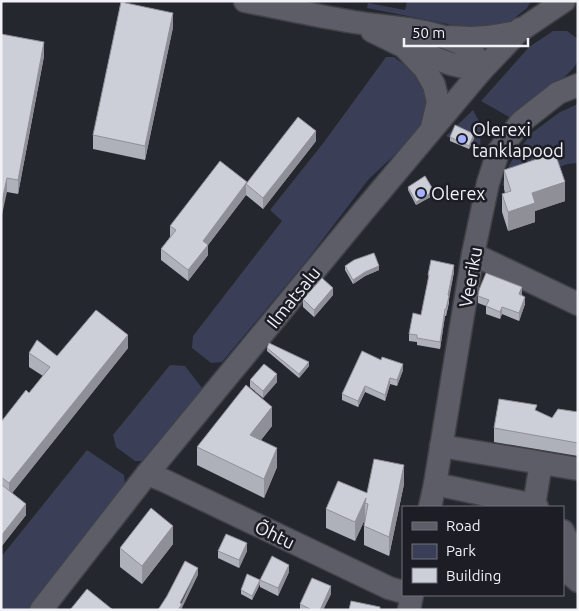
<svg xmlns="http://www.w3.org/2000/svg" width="579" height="611" font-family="Ubuntu,sans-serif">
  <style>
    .green { fill: #3a3e56 }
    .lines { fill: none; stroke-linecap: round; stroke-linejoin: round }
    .minor-casing { stroke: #414248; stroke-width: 25 }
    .minor { stroke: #5c5d66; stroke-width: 22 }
    .wall { fill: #afb1ba }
    .shaded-wall { fill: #8f9097 }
    .building { fill: #ccced8; stroke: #8f9097 }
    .poi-dot { fill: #a5b1fc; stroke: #1c1d25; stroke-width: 2 }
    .labels { text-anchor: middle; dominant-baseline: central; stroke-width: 5; stroke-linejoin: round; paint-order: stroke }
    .poi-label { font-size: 18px; fill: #f1f2f7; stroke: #1c1d25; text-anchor: start }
    .street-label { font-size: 18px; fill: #f1f2f7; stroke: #1c1d25 }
  </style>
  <rect width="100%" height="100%" fill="#25272e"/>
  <g class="green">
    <path d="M407,1H531L527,8L507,24L478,30L367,8L368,3L405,10Z"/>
    <path d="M553,31H567L578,39C578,46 579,55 577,62C573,75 524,108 511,118L481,101L529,47Z"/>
    <path d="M386,57H394L418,75L431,100L427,120L408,142L368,180L307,260L222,362L211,363L192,348L193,336L282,221L270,210L324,142Z"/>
    <path d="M578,104V163L568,164L502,186L506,171L516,153L533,132L560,112Z"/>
    <path d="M473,110L481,125L480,152L446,136Z"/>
    <path d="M170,365L185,366L202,388L145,461H135L116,447L113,435Z"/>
    <path d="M87,450L124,475L125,485L27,610H1V557Z"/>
  </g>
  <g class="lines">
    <defs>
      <g id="minor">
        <path d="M245,1C281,8 317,16 354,22C390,28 433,28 465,46C475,52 477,60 481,71"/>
        <path d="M372,31L405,47L451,64L481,71"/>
        <path d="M449,37L472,38L487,37L518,32L520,29"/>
        <path d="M407,50L425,69L434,85L438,102L432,127"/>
        <path d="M473,254L578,304"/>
        <path d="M441,446L578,469"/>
        <path d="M147,474L163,480L389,588L403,592"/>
        <path d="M435,484L534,505L537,507"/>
        <path d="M534,505L541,463"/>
        <path d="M430,507L435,484L473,254L488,183L498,152L521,122L558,93L578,85"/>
        <path d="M563,531L569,544L568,572L578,581"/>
        <path d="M41,610L147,474L361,214L481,71L518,32L564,1"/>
        <path d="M409,610L412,595"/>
      </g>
    </defs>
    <use href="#minor" class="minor-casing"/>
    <use href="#minor" class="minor"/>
  </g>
  <g class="wall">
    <path d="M173,27L145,160L93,149V135Z"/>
    <path d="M1,34L44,56L18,194L7,192Z"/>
    <path d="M450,137L474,138L469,149L450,141Z"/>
    <path d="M316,141L263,209L246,195L208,245V255L188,281L161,260V249L170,237V226L247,183Z"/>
    <path d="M504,170L565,201L535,211V222L508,231L502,212V194L505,193L504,189Z"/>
    <path d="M408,187L434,195L416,205L408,190Z"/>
    <path d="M345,266L379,270L365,276L353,284L345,270Z"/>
    <path d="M454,272L449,296V303L446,316H445L440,349L417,345V342L409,341V334L421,315L428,282V275Z"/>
    <path d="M333,295L314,317L303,307V299Z"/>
    <path d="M522,295L525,304L519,321L502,314L500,319L486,314V306L478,303V296Z"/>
    <path d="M128,348L12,493L26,515L1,547V422L29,393L43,376L29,367V353L57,356Z"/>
    <path d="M267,348L309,366L299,378L267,351Z"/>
    <path d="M403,370L397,386L390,384L385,401L365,392L358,407L342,400V394Z"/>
    <path d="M250,380L277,382L263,398L250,387Z"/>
    <path d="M537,411L552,418L578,412V456L494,442V428Z"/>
    <path d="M272,426L261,440L277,467L264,498L197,465V447Z"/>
    <path d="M404,484L389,556L364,545V526L365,519L355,541L326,528V509L367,493Z"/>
    <path d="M173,544L142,584L120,567V548Z"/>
    <path d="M218,551H247L239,568L218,558Z"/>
    <path d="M289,572L278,596L260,587V584L252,600L241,594V590L260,580Z"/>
    <path d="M331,594L323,610H300V604Z"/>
  </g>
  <g class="shaded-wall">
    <path d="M173,13V27L145,160V146Z"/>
    <path d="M44,42V56L18,194V180Z"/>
    <path d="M316,131V141L263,209V198Z"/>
    <path d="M474,134V138L469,149V146Z"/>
    <path d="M7,178V192L1,219V206Z"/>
    <path d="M247,182L246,184V195L208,245V255L188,281V270L203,241Z"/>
    <path d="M565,182V201L535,211V222L508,231V212L532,193Z"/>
    <path d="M434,191V195L416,205V202Z"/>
    <path d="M454,265V272L446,316L448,295Z"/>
    <path d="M379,266V270L365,276L353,284V280L365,272Z"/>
    <path d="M522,287V295L519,302V294Z"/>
    <path d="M333,288V295L314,317V310Z"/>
    <path d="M525,297V304L519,321V313Z"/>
    <path d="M502,307V314L500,319V312Z"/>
    <path d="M445,309V316L440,349V342Z"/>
    <path d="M128,335V348L9,497V483Z"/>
    <path d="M309,362V366L299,378V374Z"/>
    <path d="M403,364V370L397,386V380Z"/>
    <path d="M277,374V382L263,398V391Z"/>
    <path d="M390,378V384L385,401V395Z"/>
    <path d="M365,386V392L358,407V401Z"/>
    <path d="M272,407V426L250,454V435Z"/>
    <path d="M277,448V467L264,498V479Z"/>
    <path d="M404,465V484L389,556V537Z"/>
    <path d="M366,498L365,503V519L355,541V522Z"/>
    <path d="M26,504V515L1,547V536Z"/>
    <path d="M173,526V544L142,584V566Z"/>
    <path d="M247,543V551L239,568V560Z"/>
    <path d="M289,565V572L278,596V588Z"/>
    <path d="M198,568V575L182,608V610H178Z"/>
    <path d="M260,580V584L252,600V596Z"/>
    <path d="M331,586V594L323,610H320Z"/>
  </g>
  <g class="building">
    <path d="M121,2L173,13L145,146L93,135Z"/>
    <path d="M1,34L44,42L18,180L7,178L1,206Z"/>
    <path d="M298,117L316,131L263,198L246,184Z"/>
    <path d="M455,125L474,134L469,146L450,137Z"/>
    <path d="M555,153L565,182L532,193L535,203L508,212L502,194L511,191L504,170Z"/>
    <path d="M220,161L247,182L203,241L208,245L188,270L161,249L176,230L170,226Z"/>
    <path d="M425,176L434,191L416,202L408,187Z"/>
    <path d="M374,253L379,266L365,272L353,280L345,266L354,260Z"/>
    <path d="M431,260L454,265L448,295L449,296L446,309H445L440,342L417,338V335L409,334L413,313L421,315L429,275H428Z"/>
    <path d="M486,273L522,287L519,294L525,297L519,313L502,307L500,312L486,306L489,300L478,296L479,290Z"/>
    <path d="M322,278L333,288L314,310L303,299Z"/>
    <path d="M96,310L128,335L9,483L1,477V422L26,390L29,393L50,367L29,353L37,340L57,356Z"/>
    <path d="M269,343L309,362L299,374L267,348Z"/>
    <path d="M362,351L381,360L382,357L403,364L397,380L390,378L385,395L365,386L358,401L342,394Z"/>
    <path d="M264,364L277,374L263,391L250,380Z"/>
    <path d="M246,385L272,407L250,435L277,448L264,479L197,447Z"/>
    <path d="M499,399L537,405L535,410L552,418L558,409L578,412V443L494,428Z"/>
    <path d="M374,459L404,465L389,537L364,526L368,504L365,503L366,498L355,522L326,509L338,481L367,493Z"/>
    <path d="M2,485L26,504L1,536V486Z"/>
    <path d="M151,508L173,526L142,566L120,548Z"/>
    <path d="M226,534L247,543L239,560L218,551Z"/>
    <path d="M272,556L289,565L278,588L260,580Z"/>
    <path d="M185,561L198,568L180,603L182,604L178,610H158L167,596Z"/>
    <path d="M247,574L260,580L252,596L241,590Z"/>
    <path d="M312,578L331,586L320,610H312L300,604Z"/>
    <path d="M87,589L113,610H70Z"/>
    <path d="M351,601L380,607V610H349Z"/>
  </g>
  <g class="poi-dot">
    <circle cx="462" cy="139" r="5"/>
    <circle cx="421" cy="193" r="5"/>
  </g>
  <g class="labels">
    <g class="poi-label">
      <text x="472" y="129">Olerexi<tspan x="472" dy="21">tanklapood</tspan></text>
      <text x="431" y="193">Olerex</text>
    </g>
    <g class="street-label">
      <text transform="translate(470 277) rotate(-80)">Veeriku</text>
      <text transform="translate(293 297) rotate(-51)">Ilmatsalu</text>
      <text transform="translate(275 534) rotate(26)">Õhtu</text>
    </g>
  </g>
  <rect width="579" height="611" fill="none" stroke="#f1f2f7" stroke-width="5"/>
  <rect x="402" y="506" width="162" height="90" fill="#1c1d25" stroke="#717279"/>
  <rect x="412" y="522" width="25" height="8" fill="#5c5d66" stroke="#717279"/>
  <text x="446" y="531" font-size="15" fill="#f1f2f7">Road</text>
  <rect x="412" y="544" width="25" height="15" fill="#3a3e56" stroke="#717279"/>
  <text x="446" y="556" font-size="15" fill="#f1f2f7">Park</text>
  <rect x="412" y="568" width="25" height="15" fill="#ccced8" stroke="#717279"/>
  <text x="446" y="581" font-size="15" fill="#f1f2f7">Building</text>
  <path d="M404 38v8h124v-8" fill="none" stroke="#f1f2f7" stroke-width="2.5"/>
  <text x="412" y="38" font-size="15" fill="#f1f2f7" stroke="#1c1d25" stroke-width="4" paint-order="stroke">50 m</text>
</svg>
